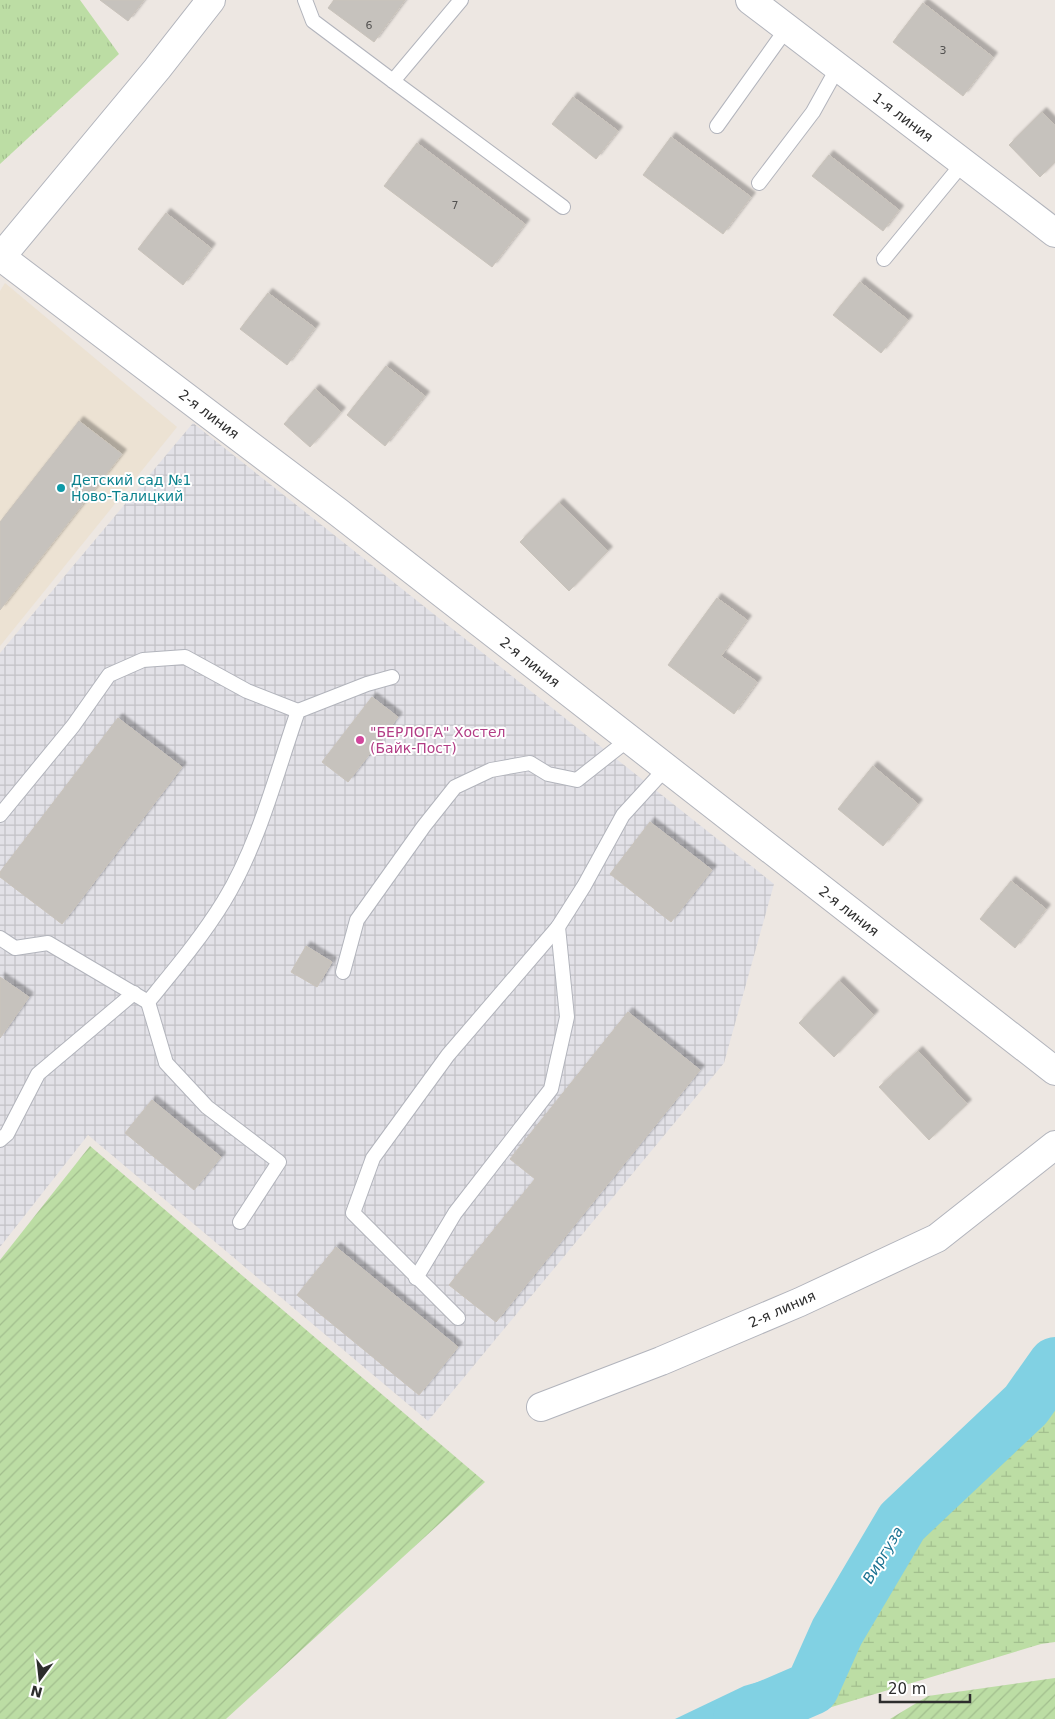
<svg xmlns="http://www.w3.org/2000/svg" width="1055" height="1719" font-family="'DejaVu Sans',sans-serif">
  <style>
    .industrial { fill: url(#industrial-grid) }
    .education { fill: #ece2d3 }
    .grass { fill: url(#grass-tufts) }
    .wetland { fill: url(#wetland-marsh) }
    .garden { fill: url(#garden-furrows) }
    .water { fill: #81d1e3 }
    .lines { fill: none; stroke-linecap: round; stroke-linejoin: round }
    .river { stroke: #81d1e3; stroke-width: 54 }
    .building { fill: #c6c2bd; stroke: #c9c3bb; filter: url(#shadow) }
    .service-casing { stroke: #b2b4bc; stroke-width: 16 }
    .minor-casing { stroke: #b2b4bc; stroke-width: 30 }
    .service { stroke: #fff; stroke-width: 14 }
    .minor { stroke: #fff; stroke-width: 28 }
    .culture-dot { fill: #0f9aa8; stroke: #fff; stroke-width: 2 }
    .hotel-dot { fill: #d1479c; stroke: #fff; stroke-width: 2 }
    .labels { text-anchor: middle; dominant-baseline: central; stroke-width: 4; stroke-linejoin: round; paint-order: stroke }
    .number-label { font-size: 11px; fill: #535251 }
    .street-label { font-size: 14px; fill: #2d2d2d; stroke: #fff }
    .culture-label { font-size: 14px; fill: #0d838f; stroke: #fff; text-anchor: start }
    .hotel-label { font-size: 14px; fill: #b23c85; stroke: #fff; text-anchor: start }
    .water-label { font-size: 15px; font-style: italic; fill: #1c7392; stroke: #fff }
  </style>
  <defs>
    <pattern id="industrial-grid" width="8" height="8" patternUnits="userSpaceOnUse" patternTransform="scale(1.25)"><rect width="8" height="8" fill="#e2e1e7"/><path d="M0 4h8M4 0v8" fill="none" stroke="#c2c1c6"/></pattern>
    <pattern id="grass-tufts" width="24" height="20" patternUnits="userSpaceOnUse" patternTransform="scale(1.25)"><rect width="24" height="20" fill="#bcdda4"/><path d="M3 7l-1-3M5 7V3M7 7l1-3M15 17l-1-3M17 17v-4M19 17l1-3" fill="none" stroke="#a2be8e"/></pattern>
    <pattern id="wetland-marsh" width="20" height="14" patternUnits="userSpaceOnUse" patternTransform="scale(1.25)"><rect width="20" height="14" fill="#bcdda4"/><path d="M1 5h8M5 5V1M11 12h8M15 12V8" fill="none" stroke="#a2be8e"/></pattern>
    <pattern id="garden-furrows" width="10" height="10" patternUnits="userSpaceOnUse" patternTransform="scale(1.25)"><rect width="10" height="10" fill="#bcdda4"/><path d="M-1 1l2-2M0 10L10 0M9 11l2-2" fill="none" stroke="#a2be8e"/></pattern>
    <filter id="shadow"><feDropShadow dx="4.5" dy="-4.5" stdDeviation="1" flood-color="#0004"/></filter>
  </defs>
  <rect width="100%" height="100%" fill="#ede7e2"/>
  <path class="industrial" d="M193,423L774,884L724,1063L428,1421L88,1135L0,1247V653Z"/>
  <path class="education" d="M5,283L177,427L0,646V291Z"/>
  <path class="grass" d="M0,0H80L119,54L0,164Z"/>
  <path class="wetland" d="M1055,1364V1642L1041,1644L825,1709L800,1670L837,1632L902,1522L1026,1405Z"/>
  <g class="garden">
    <path d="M90,1146L485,1482L226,1719H0V1260Z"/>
    <path d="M1055,1678V1719H890L928,1696Z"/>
  </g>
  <path class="water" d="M800,1670L825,1709L807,1719H675L744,1686Z"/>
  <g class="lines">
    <path class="river" d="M740,1719L812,1688L837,1632L902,1522L1026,1405L1055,1364"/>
  </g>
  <g class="building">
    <path d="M100,0H144L128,21Z"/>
    <path d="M334,0H405L374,42L328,8Z"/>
    <path d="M923,3L993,57L963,96L893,42Z"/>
    <path d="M573,97L618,131L596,159L552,124Z"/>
    <path d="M1042,112L1055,125V162L1040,177L1009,145Z"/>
    <path d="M671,137L751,197L723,234L643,175Z"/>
    <path d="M417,143L525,224L492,267L384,186Z"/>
    <path d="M829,155L899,210L883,231L812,176Z"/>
    <path d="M166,213L211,248L183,285L138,249Z"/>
    <path d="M860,282L908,320L881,353L833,315Z"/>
    <path d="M268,293L315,328L287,365L240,329Z"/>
    <path d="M386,366L425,396L385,446L347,415Z"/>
    <path d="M315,389L341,412L310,447L284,424Z"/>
    <path d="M79,421L122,454L0,610V522Z"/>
    <path d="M559,503L608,551L569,591L520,542Z"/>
    <path d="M717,598L747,620L721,656L757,682L734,714L668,665Z"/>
    <path d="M372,697L398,717L348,782L322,762Z"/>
    <path d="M118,718L182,767L62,924L0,877V872Z"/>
    <path d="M873,766L918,804L883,846L838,809Z"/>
    <path d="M650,822L712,870L671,922L610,874Z"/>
    <path d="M1011,881L1046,909L1015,948L980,919Z"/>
    <path d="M306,946L332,962L317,987L291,972Z"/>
    <path d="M0,977L29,997L0,1038Z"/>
    <path d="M839,981L874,1015L834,1057L799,1023Z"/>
    <path d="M628,1012L700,1070L496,1322L449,1285L535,1179L510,1159Z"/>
    <path d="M918,1051L967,1104L929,1140L879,1087Z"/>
    <path d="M152,1100L221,1157L194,1190L125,1133Z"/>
    <path d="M336,1247L458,1347L419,1395L297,1295Z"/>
  </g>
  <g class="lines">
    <defs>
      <g id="service">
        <path d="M305,0L313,21L393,81"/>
        <path d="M461,0L393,81L563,207"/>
        <path d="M717,126L787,28"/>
        <path d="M759,183L813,112L838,67"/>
        <path d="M884,259L963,163"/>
        <path d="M0,815L73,726L109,675L143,660L185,657L247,691L298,711"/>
        <path d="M0,938L15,948L48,943L148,1002C175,969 202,937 224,901C259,844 276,774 298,711L367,684L392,677"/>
        <path d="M343,972L357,920L424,826L455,787L491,770L530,763L548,774L577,780L629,739"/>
        <path d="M148,1002L166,1063L207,1107L279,1162L240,1222"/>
        <path d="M0,1140L7,1134L38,1074L134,993"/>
        <path d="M416,1278L455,1213L551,1089L567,1017L558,927"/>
        <path d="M458,1318L353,1213L373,1158L448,1055L558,927L584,886L623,815L666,768"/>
      </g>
      <g id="minor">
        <path d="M750,0L1055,233"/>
        <path d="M1,257L338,512L1055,1071"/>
        <path d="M0,258L157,69L211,0"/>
        <path d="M541,1407L661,1361L800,1302L937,1238L1055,1145"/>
      </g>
    </defs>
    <use href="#service" class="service-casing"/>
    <use href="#minor" class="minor-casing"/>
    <use href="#service" class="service"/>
    <use href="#minor" class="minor"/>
  </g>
  <circle class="culture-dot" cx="61" cy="488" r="5"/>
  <circle class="hotel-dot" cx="360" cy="740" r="5"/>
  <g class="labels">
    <g class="number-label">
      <text x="369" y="25">6</text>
      <text x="943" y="50">3</text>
      <text x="455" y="205">7</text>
    </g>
    <g class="street-label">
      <text transform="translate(903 117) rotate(37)">1-я линия</text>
      <text transform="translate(209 414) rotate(37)">2-я линия</text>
      <text transform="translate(530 662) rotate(38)">2-я линия</text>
      <text transform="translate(849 911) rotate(38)">2-я линия</text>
      <text transform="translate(782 1309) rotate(-24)">2-я линия</text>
    </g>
    <g class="culture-label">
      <text x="71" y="480">Детский сад №1<tspan x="71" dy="16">Ново-Талицкий</tspan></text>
    </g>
    <g class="hotel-label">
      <text x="370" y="732">"БЕРЛОГА" Хостел<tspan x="370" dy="16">(Байк-Пост)</tspan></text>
    </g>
    <g class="water-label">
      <text transform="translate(883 1555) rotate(-59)">Виргуза</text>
    </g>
  </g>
  <g transform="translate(40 1679) rotate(195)" stroke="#ffffff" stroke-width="4" paint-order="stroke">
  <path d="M0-4L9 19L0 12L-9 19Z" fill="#2d2d2d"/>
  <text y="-8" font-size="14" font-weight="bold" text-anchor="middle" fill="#2d2d2d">N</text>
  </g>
  <path d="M880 1694v8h90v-8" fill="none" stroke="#2d2d2d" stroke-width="2.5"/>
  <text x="888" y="1694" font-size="15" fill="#2d2d2d" stroke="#ffffff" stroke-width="4" paint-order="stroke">20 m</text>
</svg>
